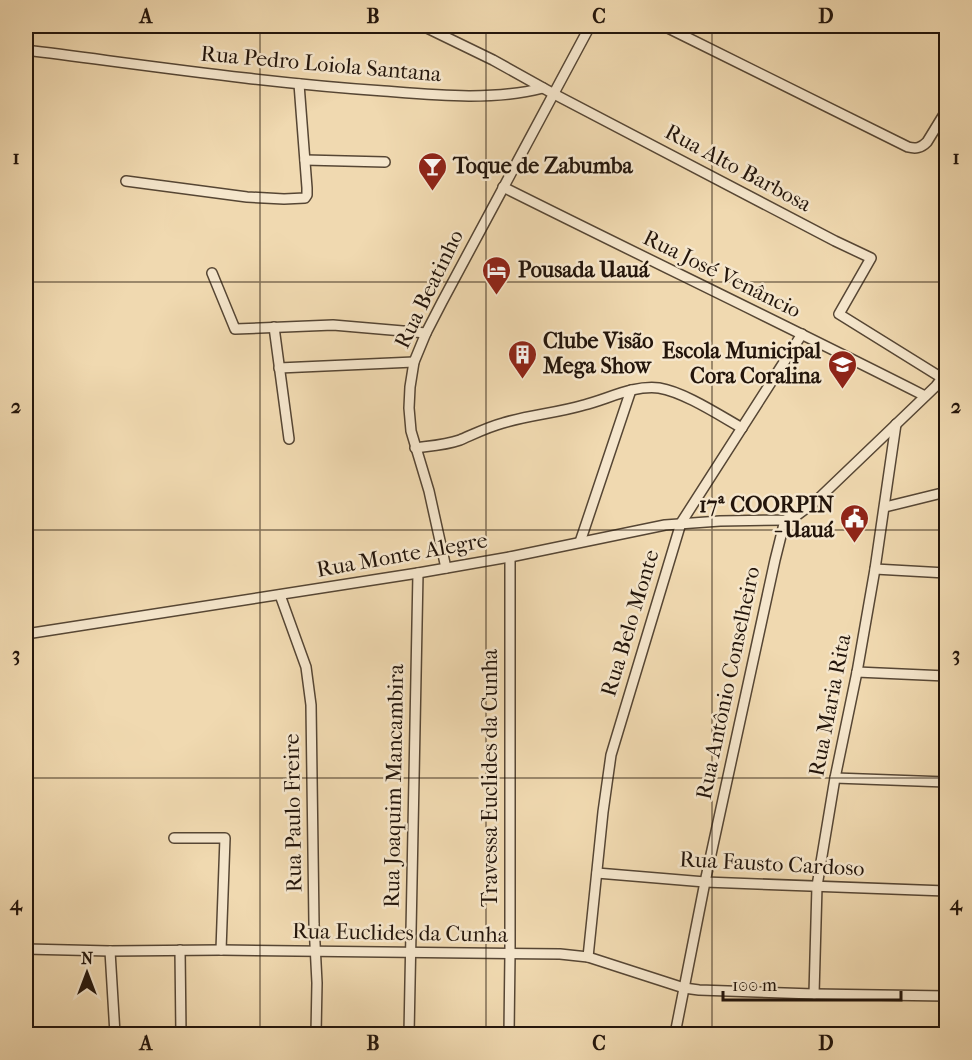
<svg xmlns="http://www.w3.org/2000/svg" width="972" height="1060" font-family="'IM FELL French Canon',serif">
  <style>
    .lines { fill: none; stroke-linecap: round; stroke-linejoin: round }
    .street-casing { stroke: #564634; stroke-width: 12 }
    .secondary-casing { stroke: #23150b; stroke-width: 16 }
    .street { stroke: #f5e6cc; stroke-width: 9 }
    .secondary { stroke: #f5e6cc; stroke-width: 14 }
    .grid { fill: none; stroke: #23150b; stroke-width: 1.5; stroke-opacity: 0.55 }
    .labels { text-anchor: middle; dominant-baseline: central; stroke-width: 5; stroke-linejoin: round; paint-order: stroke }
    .street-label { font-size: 22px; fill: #23150b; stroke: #f5e6cc }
    .poi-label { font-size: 22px; font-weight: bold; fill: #23150b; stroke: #f5e6cc; text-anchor: start }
    .neatline { fill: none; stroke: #23150b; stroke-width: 2 }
    .grid-label { font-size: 20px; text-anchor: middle; font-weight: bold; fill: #23150b }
  </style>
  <rect width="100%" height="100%" fill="#f0d9b0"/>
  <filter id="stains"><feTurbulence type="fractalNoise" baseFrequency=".00333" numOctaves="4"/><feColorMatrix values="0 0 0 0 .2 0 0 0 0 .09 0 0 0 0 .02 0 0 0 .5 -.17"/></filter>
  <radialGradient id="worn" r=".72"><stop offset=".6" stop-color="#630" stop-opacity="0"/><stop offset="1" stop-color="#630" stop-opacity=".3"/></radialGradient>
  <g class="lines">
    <defs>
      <g id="street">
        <path d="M423,26L493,60L554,94L835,241L871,258L839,314L942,378"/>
        <path d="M664,26L908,147C916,149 921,148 927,142L946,111"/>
        <path d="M26,50C145,65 264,83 384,91C434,95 493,101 543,88"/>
        <path d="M305,160L385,162"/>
        <path d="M126,181L247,197L284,199L305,198L307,195V188L299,84"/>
        <path d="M503,187C643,257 785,325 925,396"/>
        <path d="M212,273L235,329L333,325L426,333"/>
        <path d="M274,327L289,439"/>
        <path d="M279,368L414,362"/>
        <path d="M415,448C430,446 446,445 460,440C474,434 488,427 503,423C529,415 557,413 584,405C608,399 633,385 659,388C684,392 719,415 742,428"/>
        <path d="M885,507L946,492"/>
        <path d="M580,542L631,390"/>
        <path d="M446,568L429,491L411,431L409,408L410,387L414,362L426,333L442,302L590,26"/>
        <path d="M875,569L946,573"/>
        <path d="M280,595L306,667L311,705L314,924L317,983L316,1034"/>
        <path d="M26,634L418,573L510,557L665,525L720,521L785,520L796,516L816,501L936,386L946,373"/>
        <path d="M857,672L946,676"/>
        <path d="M835,778L946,782"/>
        <path d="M174,838H225L221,950"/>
        <path d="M597,873L705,882L946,891"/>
        <path d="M26,949L110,951L221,950L560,954L588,957L684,988L699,990L814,994L946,996"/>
        <path d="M180,950L181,1034"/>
        <path d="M110,951L115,1034"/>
        <path d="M588,957L603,812L611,755L681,523L802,334"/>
        <path d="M814,994L817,886L835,778L857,672L875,569L896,424"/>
        <path d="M409,1034L418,573"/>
        <path d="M509,1034L510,953V557"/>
        <path d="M675,1034L705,882L775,560L785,520"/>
      </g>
      <path id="secondary" d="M945,26L946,27"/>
    </defs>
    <use href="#street" class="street-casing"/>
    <use href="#secondary" class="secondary-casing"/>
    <use href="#street" class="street"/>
    <use href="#secondary" class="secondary"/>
  </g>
  <path class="grid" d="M260,26V1034M486,26V1034M712,26V1034M26,282H946M26,530H946M26,778H946"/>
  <defs>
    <symbol id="bar-pin" viewBox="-11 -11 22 30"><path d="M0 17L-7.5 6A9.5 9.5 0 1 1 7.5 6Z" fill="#8f2418" stroke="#f5e6cc"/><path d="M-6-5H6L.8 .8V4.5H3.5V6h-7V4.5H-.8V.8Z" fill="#fff"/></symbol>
    <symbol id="hotel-pin" viewBox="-11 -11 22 30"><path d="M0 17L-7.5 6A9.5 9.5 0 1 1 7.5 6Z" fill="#8f2418" stroke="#f5e6cc"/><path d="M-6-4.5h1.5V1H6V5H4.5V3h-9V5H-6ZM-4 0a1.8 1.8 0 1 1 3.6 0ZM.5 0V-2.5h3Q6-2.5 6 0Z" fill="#fff"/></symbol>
    <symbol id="building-pin" viewBox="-11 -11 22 30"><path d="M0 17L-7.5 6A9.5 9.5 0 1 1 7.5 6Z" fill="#8f2418" stroke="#f5e6cc"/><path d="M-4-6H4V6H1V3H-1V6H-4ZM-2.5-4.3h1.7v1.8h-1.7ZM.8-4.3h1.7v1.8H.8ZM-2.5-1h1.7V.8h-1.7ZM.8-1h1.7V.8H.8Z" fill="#fff"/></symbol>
    <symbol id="school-pin" viewBox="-11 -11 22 30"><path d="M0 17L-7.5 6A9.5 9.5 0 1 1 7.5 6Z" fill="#8f2418" stroke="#f5e6cc"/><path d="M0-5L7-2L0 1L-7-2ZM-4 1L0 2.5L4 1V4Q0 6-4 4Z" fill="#fff"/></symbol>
    <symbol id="civic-pin" viewBox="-11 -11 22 30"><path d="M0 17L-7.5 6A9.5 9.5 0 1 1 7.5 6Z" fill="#8f2418" stroke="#f5e6cc"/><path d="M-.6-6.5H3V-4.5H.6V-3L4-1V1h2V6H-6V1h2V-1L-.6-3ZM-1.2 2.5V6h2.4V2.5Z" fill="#fff"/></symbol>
  </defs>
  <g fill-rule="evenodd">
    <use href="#bar-pin" x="416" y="150" width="33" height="45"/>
    <use href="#hotel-pin" x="480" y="254" width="33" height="45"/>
    <use href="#building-pin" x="506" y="338" width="33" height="45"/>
    <use href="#school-pin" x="826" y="348" width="33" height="45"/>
    <use href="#civic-pin" x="838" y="502" width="33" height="45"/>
  </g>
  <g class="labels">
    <g class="street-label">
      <text transform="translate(321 64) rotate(5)">Rua Pedro Loiola Santana</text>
      <text transform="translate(738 168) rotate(28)">Rua Alto Barbosa</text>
      <text transform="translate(722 274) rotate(26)">Rua José Venâncio</text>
      <text transform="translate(429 289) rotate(-64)">Rua Beatinho</text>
      <text transform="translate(402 555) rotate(-10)">Rua Monte Alegre</text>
      <text transform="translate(630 623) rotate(-73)">Rua Belo Monte</text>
      <text transform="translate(728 683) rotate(-78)">Rua Antônio Conselheiro</text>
      <text transform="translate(830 705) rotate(-79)">Rua Maria Rita</text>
      <text transform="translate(490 778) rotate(-90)">Travessa Euclides da Cunha</text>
      <text transform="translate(394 786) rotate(-89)">Rua Joaquim Mancambira</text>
      <text transform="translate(293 813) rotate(-91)">Rua Paulo Freire</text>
      <text transform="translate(772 864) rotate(3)">Rua Fausto Cardoso</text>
      <text transform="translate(400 933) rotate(1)">Rua Euclides da Cunha</text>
    </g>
    <g class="poi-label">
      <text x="453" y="166">Toque de Zabumba</text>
      <text x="518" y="270">Pousada Uauá</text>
      <text x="543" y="341">Clube Visão<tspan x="543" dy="25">Mega Show</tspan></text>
      <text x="821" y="351" text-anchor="end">Escola Municipal<tspan x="821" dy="25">Cora Coralina</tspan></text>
      <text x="834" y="505" text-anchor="end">17ª COORPIN<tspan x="834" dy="25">- Uauá</tspan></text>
    </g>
  </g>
  <rect width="972" height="1060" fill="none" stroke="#f0d9b0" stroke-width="66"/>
  <g transform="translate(87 973)" stroke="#f5e6cc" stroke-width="4.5" paint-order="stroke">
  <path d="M0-4.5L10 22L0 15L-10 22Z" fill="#23150b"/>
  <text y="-9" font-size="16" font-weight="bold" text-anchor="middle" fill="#23150b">N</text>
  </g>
  <path d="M723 991v9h178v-9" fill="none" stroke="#23150b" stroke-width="3"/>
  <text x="732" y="991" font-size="18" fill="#23150b" stroke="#f5e6cc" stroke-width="4.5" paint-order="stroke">100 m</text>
  <rect x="33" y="33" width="906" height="994" class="neatline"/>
  <g class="grid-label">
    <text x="146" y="23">A</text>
    <text x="373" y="23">B</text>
    <text x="599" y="23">C</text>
    <text x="826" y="23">D</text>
    <text x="16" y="164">1</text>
    <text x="956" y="164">1</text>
    <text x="16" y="413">2</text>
    <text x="956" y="413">2</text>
    <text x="16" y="661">3</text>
    <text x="956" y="661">3</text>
    <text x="16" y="910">4</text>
    <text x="956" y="910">4</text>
    <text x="146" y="1050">A</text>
    <text x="373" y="1050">B</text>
    <text x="599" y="1050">C</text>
    <text x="826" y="1050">D</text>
  </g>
  <rect width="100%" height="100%" filter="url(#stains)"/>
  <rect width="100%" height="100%" fill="url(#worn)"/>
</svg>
